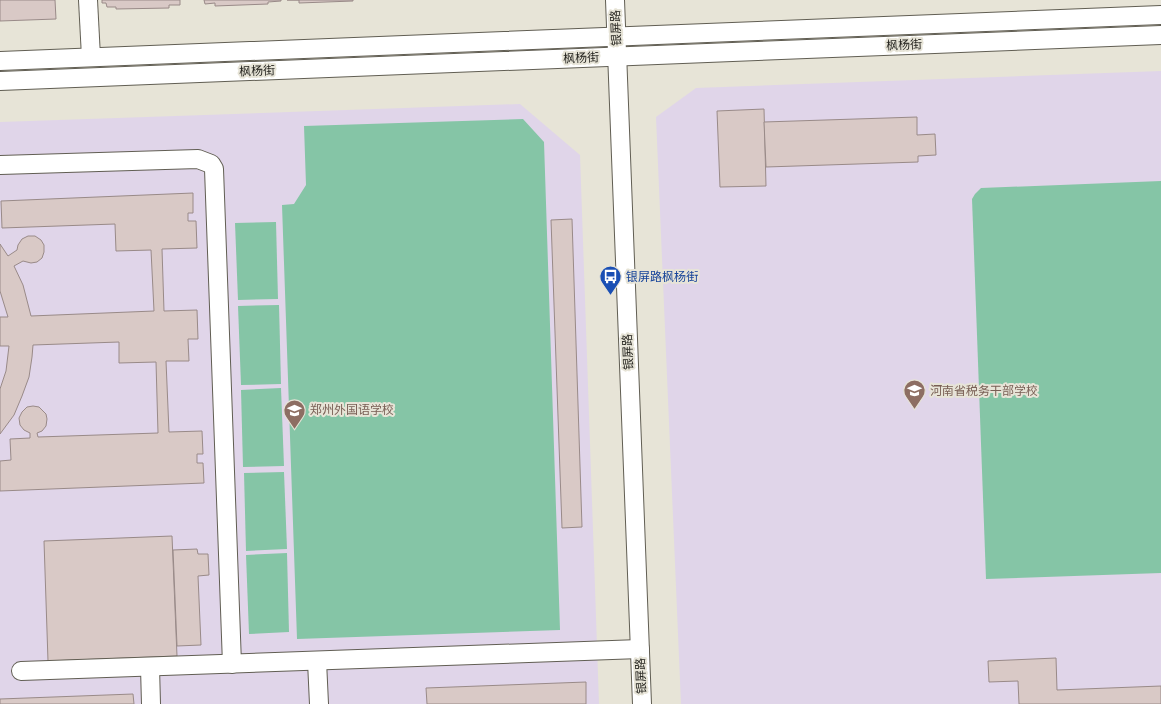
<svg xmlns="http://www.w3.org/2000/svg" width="1161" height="704" font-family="'Fira Sans Condensed','Noto Sans SC',sans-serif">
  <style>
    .education { fill: #e0d5e9 }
    .green { fill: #85c5a6 }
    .building { fill: #d9c9c6; stroke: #998a88 }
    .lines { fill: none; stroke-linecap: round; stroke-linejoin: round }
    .minor-casing { stroke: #615e53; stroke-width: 20 }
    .minor { stroke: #fff; stroke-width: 18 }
    .labels { text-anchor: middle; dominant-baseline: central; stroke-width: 4; stroke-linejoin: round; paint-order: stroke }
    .street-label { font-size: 12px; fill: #262520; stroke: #e7e4d7 }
    .transit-label { font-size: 12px; fill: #164399; stroke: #e7e4d7; text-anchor: start }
    .education-label { font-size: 12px; fill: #785e54; stroke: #e7e4d7; text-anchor: start }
  </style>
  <rect width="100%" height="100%" fill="#e7e4d7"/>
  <g class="education">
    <path d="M1161,71V704H681L656,117L696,88Z"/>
    <path d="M520,104L580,155L599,704H0V122Z"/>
  </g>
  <g class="green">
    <path d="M523,119L544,142L560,630L297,639L282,205L294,204L306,185L304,126Z"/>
    <path d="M1161,181V573L986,579L972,199L975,194L981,188Z"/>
    <path d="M276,222L278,299L238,300L235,223Z"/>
    <path d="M279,305L281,384L241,385L238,306Z"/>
    <path d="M281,388L284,466L243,467L241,390Z"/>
    <path d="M284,472L287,549L246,551L244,473Z"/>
    <path d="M287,553L289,632L249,634L246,555Z"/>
  </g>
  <g class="building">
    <path d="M0,0H55L56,19L0,21Z"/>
    <path d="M102,0H180V5H169V8L116,9V7H107L106,3H102Z"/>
    <path d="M204,0H281V1L268,2V4L215,6V3L205,4Z"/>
    <path d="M287,0H353V1L299,3V0Z"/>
    <path d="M764,109L766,186L720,187L717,111Z"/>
    <path d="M917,117V135L935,134L936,155L918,156V162L766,167L764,122Z"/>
    <path d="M193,193V213H188V221H196L197,248L162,249L164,311L197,310L198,339H188L189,361H166L169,432L202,431L203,454H197V463H203L204,483L0,491V461L11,460L10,439L30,438V433L24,430L20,425L19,418L22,412L27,407L33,406L39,407L46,414L47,419L46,426L42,431L37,433L38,437L158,433L156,362L119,363V342L33,345L32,357L29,377L22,396L14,415L0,434V389L6,371L9,346H0V317H8L0,291V244L8,256L17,250L18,245L22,239L28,236H35L41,240L44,245V252L42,258L37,262L31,263L23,261L14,266L23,285L31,316L154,311L151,250L116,251L115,224L2,228L1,201Z"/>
    <path d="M572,219L582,527L562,528L551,220Z"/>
    <path d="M172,536L177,656L48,661L44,541Z"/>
    <path d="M197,549L198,554H208L209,575L198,576L201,645L177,646L173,550Z"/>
    <path d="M1056,658L1057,690L1161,686V704H1019L1018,681L989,682L988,661Z"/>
    <path d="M586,682V704H427L426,688Z"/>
    <path d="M133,694L134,704H0V699Z"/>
  </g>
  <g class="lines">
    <defs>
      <g id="minor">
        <path d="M88,0L91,57"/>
        <path d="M615,0L642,704"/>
        <path d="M0,61L1161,15"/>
        <path d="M0,81L1161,35"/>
        <path d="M0,165L198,159L211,164L214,169L232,664"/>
        <path d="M317,661L319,704"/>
        <path d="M150,667L151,704"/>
        <path d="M21,671L640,649"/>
      </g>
    </defs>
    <use href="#minor" class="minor-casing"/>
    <use href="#minor" class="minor"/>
  </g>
  <defs>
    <symbol id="bus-pin" viewBox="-11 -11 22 30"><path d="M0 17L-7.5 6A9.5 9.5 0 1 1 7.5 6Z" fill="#1a4fb4" stroke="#e7e4d7"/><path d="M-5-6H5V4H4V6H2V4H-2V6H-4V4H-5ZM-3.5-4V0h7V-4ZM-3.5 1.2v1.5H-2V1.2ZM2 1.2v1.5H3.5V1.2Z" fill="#fff"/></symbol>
    <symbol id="school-pin" viewBox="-11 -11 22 30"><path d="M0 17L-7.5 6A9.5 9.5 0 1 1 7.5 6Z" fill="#8d6e63" stroke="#e7e4d7"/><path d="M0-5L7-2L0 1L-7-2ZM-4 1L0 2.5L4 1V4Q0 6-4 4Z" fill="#fff"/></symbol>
  </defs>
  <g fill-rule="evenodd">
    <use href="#bus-pin" x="598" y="264" width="25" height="34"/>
    <use href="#school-pin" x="902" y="378" width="25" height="34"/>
    <use href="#school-pin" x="282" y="398" width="25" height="34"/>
  </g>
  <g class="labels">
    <g class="street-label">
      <text transform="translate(616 28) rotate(-92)">银屏路</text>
      <text transform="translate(904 45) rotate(-2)">枫杨街</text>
      <text transform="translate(581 58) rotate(-2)">枫杨街</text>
      <text transform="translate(257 71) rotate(-2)">枫杨街</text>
      <text transform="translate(628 352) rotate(-92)">银屏路</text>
      <text transform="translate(641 676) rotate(-92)">银屏路</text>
    </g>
    <g class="transit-label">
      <text x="626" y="277">银屏路枫杨街</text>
    </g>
    <g class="education-label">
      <text x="930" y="391">河南省税务干部学校</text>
      <text x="310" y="410">郑州外国语学校</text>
    </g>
  </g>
</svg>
